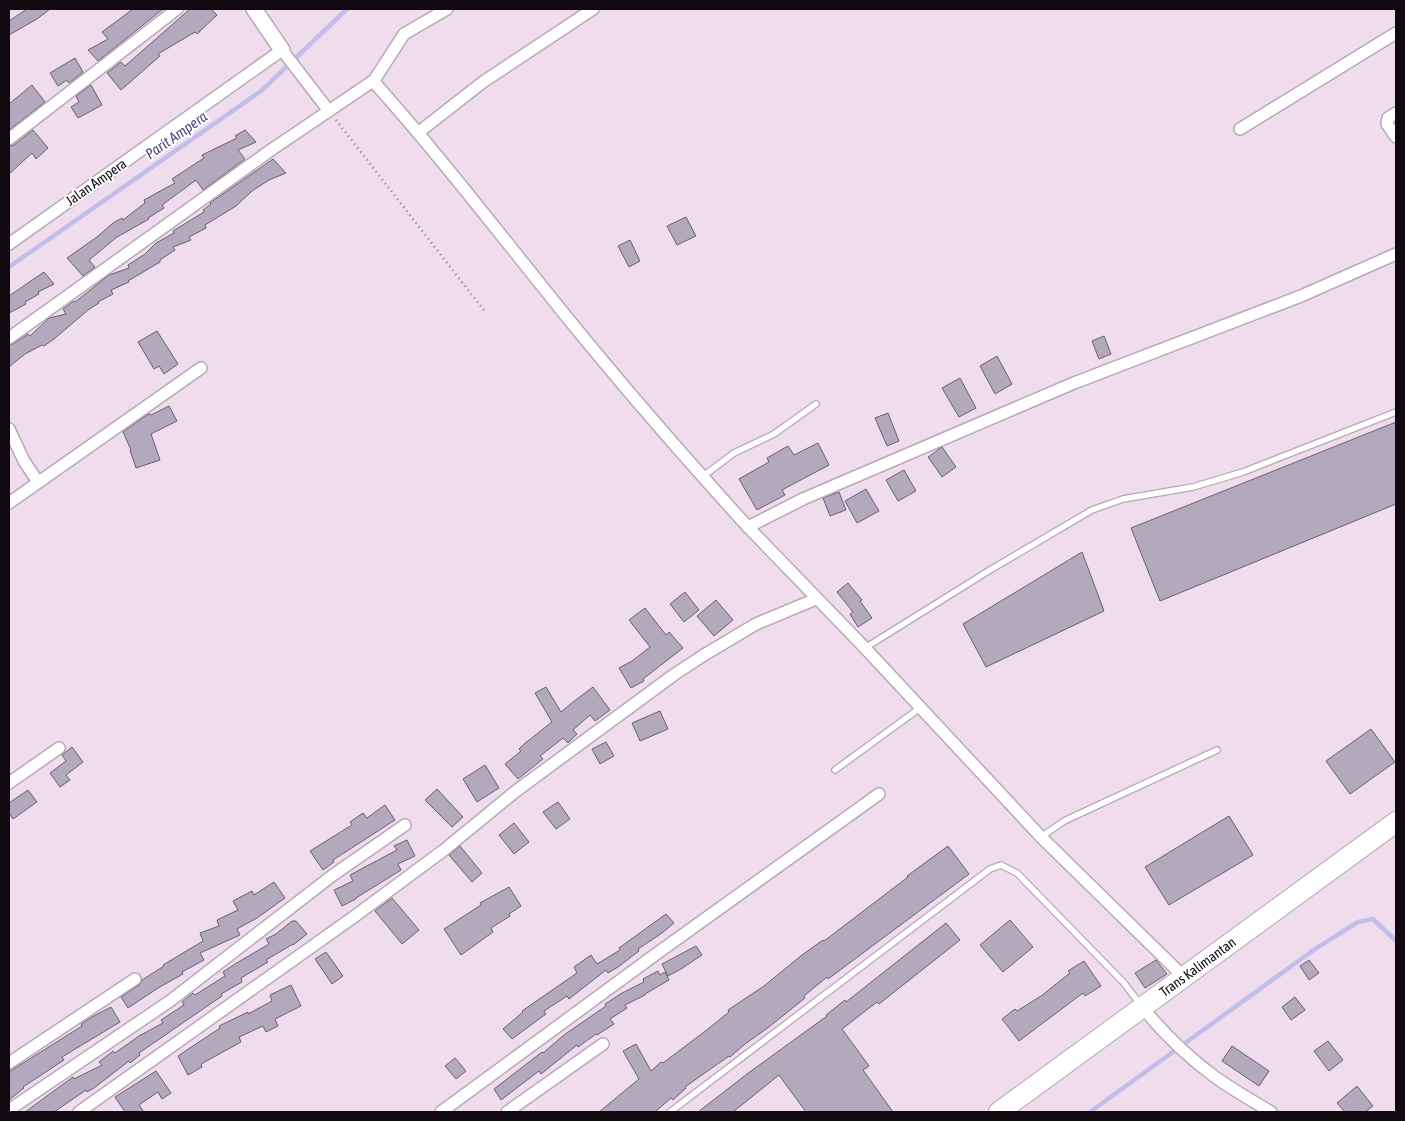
<svg xmlns="http://www.w3.org/2000/svg" width="1405" height="1121" font-family="'Asap Condensed',sans-serif">
  <style>
    .lines { fill: none; stroke-linecap: round; stroke-linejoin: round }
    .stream { stroke: #c3bee9; stroke-width: 4.5 }
    .building { fill: #b3a9bc; stroke: #696071 }
    .lane-casing { stroke: #b8a8b7; stroke-width: 8 }
    .street-casing { stroke: #b8a8b7; stroke-width: 14 }
    .secondary-casing { stroke: #b8a8b7; stroke-width: 18 }
    .highway-casing { stroke: #b8a8b7; stroke-width: 22 }
    .path { stroke: #847883; stroke-width: 2.5; stroke-dasharray: 1 4; stroke-linecap: butt }
    .lane { stroke: #fff; stroke-width: 5.5 }
    .street { stroke: #fff; stroke-width: 11 }
    .secondary { stroke: #fff; stroke-width: 15 }
    .highway { stroke: #fff; stroke-width: 20 }
    .labels { text-anchor: middle; dominant-baseline: central; stroke-width: 4; stroke-linejoin: round; paint-order: stroke }
    .street-label { font-size: 14px; fill: #100a10; stroke: #fff }
    .water-label { font-size: 15px; font-style: italic; fill: #534981; stroke: #fff }
  </style>
  <rect width="100%" height="100%" fill="#efddee"/>
  <g class="lines">
    <g class="stream">
      <path d="M9,267L261,91L347,9"/>
      <path d="M1090,1112L1315,949L1358,922L1373,919L1396,941"/>
    </g>
  </g>
  <g class="building">
    <path d="M27,9H50L37,19L9,35V21Z"/>
    <path d="M133,9H163L98,61L88,50L108,39L102,32Z"/>
    <path d="M190,9H211L217,15L197,34L195,32L158,54L160,56L121,90L107,73L121,62L125,66Z"/>
    <path d="M75,58L83,72L69,83L67,80L58,86L50,73Z"/>
    <path d="M32,85L45,102L9,130V104Z"/>
    <path d="M91,85L102,105L78,118L71,107L79,102L76,96Z"/>
    <path d="M33,130L48,148L36,159L32,153L9,174V146L14,145Z"/>
    <path d="M245,130L256,142L238,150L245,159L203,190L196,180L162,205L164,208L148,218L149,219L117,237L89,260L95,267L83,276L67,258L97,237L113,223L122,218L123,220L145,203L144,200L175,183L172,179L204,158L202,155L237,138L235,136Z"/>
    <path d="M273,159L286,173L269,180L252,191L236,206L205,225L206,228L189,237L191,240L173,247L175,250L160,260V262L128,281L129,282L111,290L113,294L98,302L99,303L88,310L54,339L44,346L42,345L25,354L9,367V345L13,344L28,334L30,336L49,318L66,314L63,309L74,301L75,302L109,275L129,268L128,265L145,254L156,243L174,233L173,231L204,212L203,210L211,204L210,203Z"/>
    <path d="M686,217L696,236L677,245L667,226Z"/>
    <path d="M630,240L640,261L629,267L618,246Z"/>
    <path d="M44,272L54,284L38,292L39,294L25,302L26,304L9,313V296Z"/>
    <path d="M157,331L178,364L164,374L159,366L154,369L138,342Z"/>
    <path d="M1104,336L1111,354L1099,359L1092,341Z"/>
    <path d="M997,356L1012,384L995,394L980,366Z"/>
    <path d="M960,378L976,408L959,417L942,388Z"/>
    <path d="M169,406L177,421L151,434L160,460L136,468L130,450H131L123,432L147,415L150,414L151,415Z"/>
    <path d="M888,413L899,441L887,446L875,418Z"/>
    <path d="M1396,422V504L1160,601L1131,528Z"/>
    <path d="M818,443L829,465L782,490L785,495L757,510L739,479L769,462L767,458L788,446L794,455Z"/>
    <path d="M942,447L956,467L942,477L928,457Z"/>
    <path d="M904,470L916,491L898,501L886,480Z"/>
    <path d="M866,489L879,511L857,523L845,501Z"/>
    <path d="M839,492L846,510L830,516L823,498Z"/>
    <path d="M1082,552L1104,611L986,667L963,624Z"/>
    <path d="M848,583L862,600L860,601L872,618L858,627L850,614L853,612L837,592Z"/>
    <path d="M685,592L699,610L684,622L670,604Z"/>
    <path d="M716,600L733,620L714,636L697,616Z"/>
    <path d="M645,608L666,635L669,632L683,648L643,679L644,681L631,688L619,668L632,661L650,647L629,620Z"/>
    <path d="M546,687L561,712L573,702L593,687L610,710L595,721L590,715L573,730L577,734L568,743L563,738L540,756L543,759L518,779L505,764L521,751L519,749L524,744L552,722L535,693Z"/>
    <path d="M660,711L668,729L640,741L632,723Z"/>
    <path d="M1371,729L1395,762L1350,794L1326,761Z"/>
    <path d="M606,742L614,756L600,764L592,749Z"/>
    <path d="M72,747L83,762L66,775L70,780L60,787L50,773L66,761L62,755Z"/>
    <path d="M485,765L499,788L477,802L463,779Z"/>
    <path d="M437,789L463,817L452,827L425,800Z"/>
    <path d="M28,790L37,802L13,819L9,813V803Z"/>
    <path d="M558,802L570,819L556,829L543,812Z"/>
    <path d="M385,805L395,820L333,860L334,862L323,870L310,851L352,825L350,822L363,813L367,818Z"/>
    <path d="M1229,816L1253,855L1169,905L1145,867Z"/>
    <path d="M514,823L529,842L514,854L499,835Z"/>
    <path d="M407,840L415,856L398,864L401,870L356,898V899L342,906L334,890L353,881L350,875L397,850L394,846Z"/>
    <path d="M460,846L482,873L472,882L449,855Z"/>
    <path d="M948,846L969,874L828,979L827,977L804,996L805,998L769,1027L745,1044L730,1057L729,1056L699,1077L685,1087L686,1088L673,1100L671,1098L655,1112H599L639,1079L623,1051L636,1044L651,1071L661,1062L663,1063L708,1029L729,1012L728,1010L764,986L802,955L823,940L824,941L908,877L907,876Z"/>
    <path d="M274,882L285,898L257,918L237,929L240,935L200,953L204,960L182,972L183,974L158,988L128,1008L121,997L139,985L142,980L164,966L163,965L203,941L200,933L219,926L217,920L238,910L233,901L252,891L254,895Z"/>
    <path d="M509,887L521,906L509,914L510,916L491,928L493,932L461,955L444,929L481,905L480,903Z"/>
    <path d="M392,898L419,930L402,944L375,911Z"/>
    <path d="M666,914L674,923L662,933L638,949L639,951L618,967L608,973L606,970L569,999L567,996L544,1011L546,1014L512,1039L503,1029L523,1012L522,1011L577,973L574,967L591,955L597,964L620,950L619,948Z"/>
    <path d="M1010,920L1033,947L1003,972L980,945Z"/>
    <path d="M292,921H296L307,934L293,945V944L266,960L268,962L241,978L242,982L221,994L222,996L139,1053L140,1055L130,1063L129,1061L94,1088L87,1092L86,1090L54,1112H25L73,1077L74,1079L102,1065L99,1062L113,1051L115,1053L139,1036L163,1023L161,1020L184,1005L182,1002L193,993L195,995L225,976L223,972L235,964L269,944L266,939L276,934Z"/>
    <path d="M946,923L960,940L879,1004L877,1002L842,1029L869,1066L863,1070L893,1112H806L779,1075L733,1112H698L747,1074L827,1016L826,1015L845,1000L846,1002Z"/>
    <path d="M696,946L702,955L681,969L668,976L662,964Z"/>
    <path d="M326,952L343,976L332,984L315,959Z"/>
    <path d="M1156,960L1167,974L1145,988L1135,973Z"/>
    <path d="M1309,960L1319,973L1309,980L1300,966Z"/>
    <path d="M1084,961L1101,986L1085,996L1083,993L1019,1041L1002,1019L1015,1009L1017,1011L1041,996L1070,973L1068,971Z"/>
    <path d="M658,971L660,975L665,972L669,980L645,994V995L625,1005L627,1008L610,1019L614,1024L597,1035L596,1034L578,1047L577,1045L541,1074L539,1071L501,1100L494,1089L542,1052L543,1053L564,1035L606,1006L605,1004L622,993L644,982L643,979Z"/>
    <path d="M291,985L301,1006L275,1019L278,1026L266,1032L263,1026L239,1037L241,1042L201,1064L202,1067L188,1075L178,1056L220,1028L219,1026L248,1012V1014L272,1001L270,995Z"/>
    <path d="M1295,997L1305,1010L1291,1020L1282,1007Z"/>
    <path d="M111,1007L120,1022L62,1057L64,1060L23,1087L24,1088L9,1100V1072L82,1026L81,1024L92,1017Z"/>
    <path d="M1328,1041L1343,1060L1329,1071L1314,1051Z"/>
    <path d="M1232,1046L1269,1071L1259,1086L1222,1061Z"/>
    <path d="M455,1058L466,1071L456,1079L445,1066Z"/>
    <path d="M156,1071L171,1093L162,1099L158,1092L139,1105L144,1112H125L115,1097Z"/>
    <path d="M1357,1086L1373,1106L1365,1112H1345L1337,1103Z"/>
  </g>
  <g class="lines">
    <defs>
      <g id="lane">
        <path d="M702,477L734,453L774,434L816,404"/>
        <path d="M865,648L990,570L1092,510L1123,499L1193,487L1243,472L1396,412"/>
        <path d="M835,770L920,708"/>
        <path d="M1041,837L1064,821L1217,750"/>
        <path d="M670,1112L990,869L1001,865L1017,873L1124,983L1140,1004"/>
      </g>
      <g id="street">
        <path d="M373,82L404,34L447,9"/>
        <path d="M1396,113L1388,118L1387,124L1396,137"/>
        <path d="M1240,129L1396,33"/>
        <path d="M419,132L483,82L593,9"/>
        <path d="M9,139L177,9"/>
        <path d="M9,244L282,50L329,111"/>
        <path d="M9,338L271,150L373,81C442,158 505,241 570,321C627,391 687,460 748,527"/>
        <path d="M9,429L24,461L38,482"/>
        <path d="M9,503L201,368"/>
        <path d="M9,783L59,748"/>
        <path d="M1184,977L1041,837L865,648L748,527L803,499L1074,383L1301,296L1396,254"/>
        <path d="M1143,1008C1164,1034 1188,1057 1215,1077C1233,1090 1253,1101 1271,1112"/>
        <path d="M9,1063L135,979"/>
        <path d="M9,1110L170,1001L333,875L405,825"/>
        <path d="M79,1112L355,916L444,850L516,791L675,674L704,655L756,624L816,599"/>
        <path d="M441,1112L652,957L879,794"/>
        <path d="M507,1112L603,1044"/>
      </g>
      <path id="secondary" d="M254,9L282,50"/>
      <g id="highway">
        <path id="s1" d="M999,1112L1396,822"/>
      </g>
    </defs>
    <use href="#lane" class="lane-casing"/>
    <use href="#street" class="street-casing"/>
    <use href="#secondary" class="secondary-casing"/>
    <use href="#highway" class="highway-casing"/>
    <path class="path" d="M336,120L486,313"/>
    <use href="#lane" class="lane"/>
    <use href="#street" class="street"/>
    <use href="#secondary" class="secondary"/>
    <use href="#highway" class="highway"/>
  </g>
  <g class="labels">
    <g class="street-label">
      <text transform="translate(96 182) rotate(-35)">Jalan Ampera</text>
      <text stroke="none"><textPath href="#s1" startOffset="246">Trans Kalimantan</textPath></text>
    </g>
    <g class="water-label">
      <text transform="translate(176 135) rotate(-35)">Parit Ampera</text>
    </g>
  </g>
  <rect width="1405" height="1121" fill="none" stroke="#100a10" stroke-width="20"/>
</svg>
